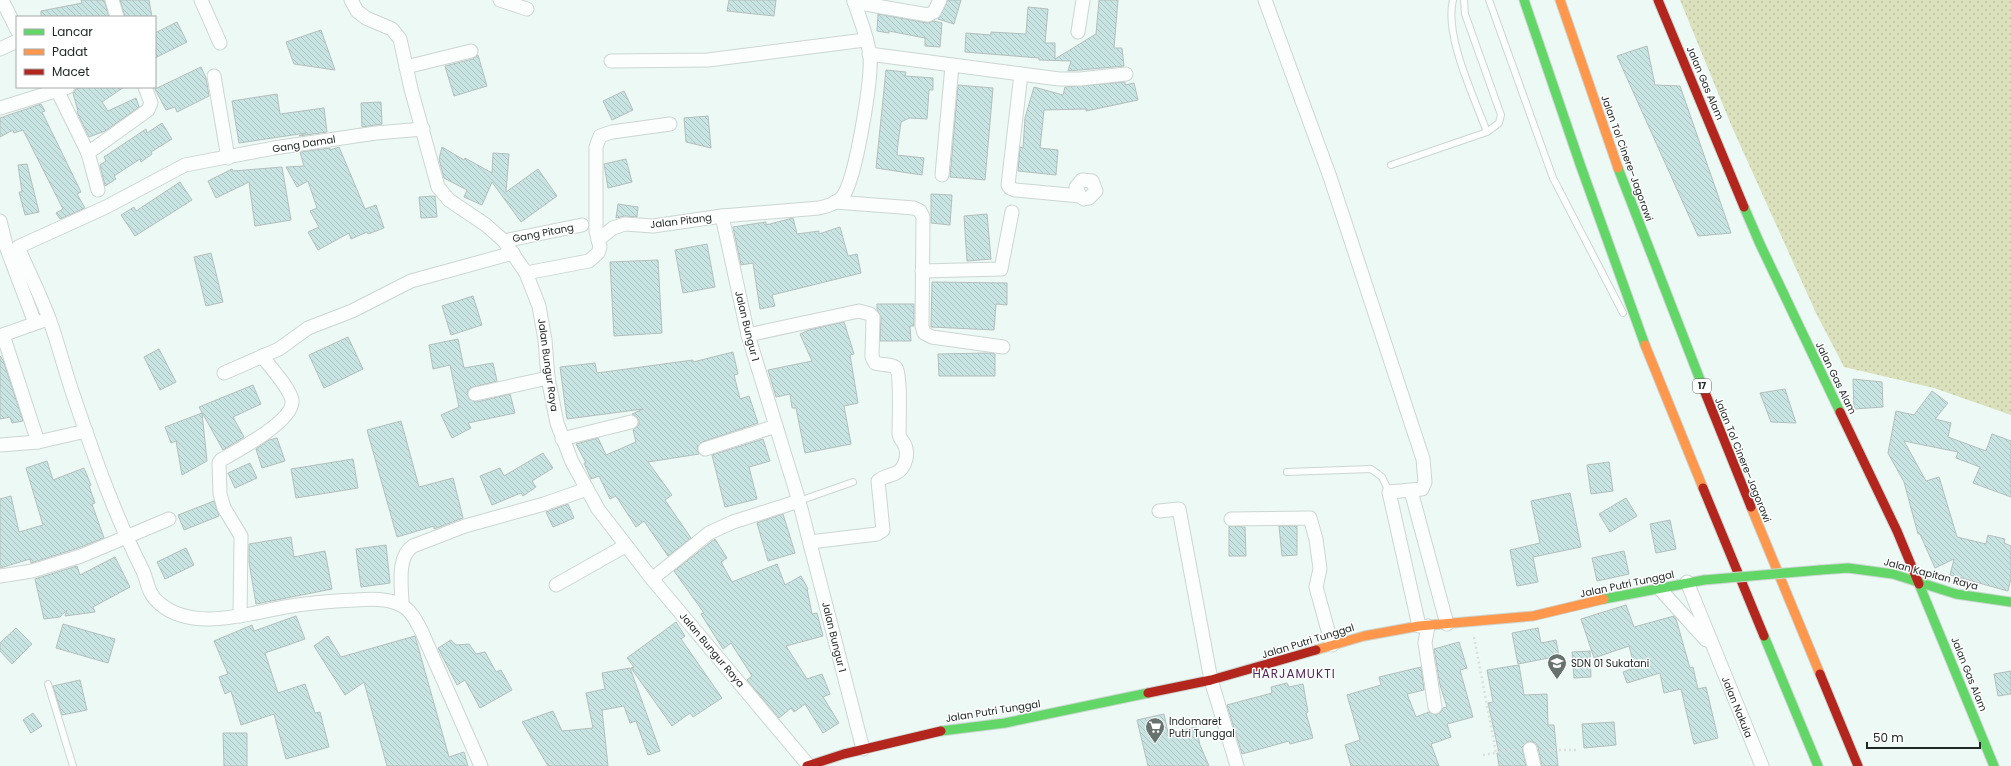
<svg xmlns="http://www.w3.org/2000/svg" width="2011" height="766" font-family="Poppins,sans-serif">
  <style>
    .grass { fill: url(#grass-dots) }
    .building { fill: url(#building-back-hatch); stroke: #b4bfbd }
    .lines { fill: none; stroke-linecap: round; stroke-linejoin: round }
    .lane-casing { stroke: #ccd6d2; stroke-width: 8 }
    .street-casing { stroke: #ccd6d2; stroke-width: 15 }
    .fast-casing { stroke: #ccd6d2; stroke-width: 11 }
    .slow-casing { stroke: #ccd6d2; stroke-width: 11 }
    .jam-casing { stroke: #ccd6d2; stroke-width: 11 }
    .path { stroke: #dbe0de; stroke-width: 2.5; stroke-dasharray: 2 3; stroke-linecap: butt }
    .lane { stroke: #fcfefd; stroke-width: 6 }
    .street { stroke: #fcfefd; stroke-width: 13 }
    .fast { stroke: #63d668; stroke-width: 9 }
    .slow { stroke: #ff974d; stroke-width: 9 }
    .jam { stroke: #b3261e; stroke-width: 9 }
    .fast-bridge-casing { stroke: #ccd6d2; stroke-width: 11; stroke-linecap: butt }
    .fast-bridge { stroke: #63d668; stroke-width: 9 }
    .labels { text-anchor: middle; dominant-baseline: central; stroke-width: 3; stroke-linejoin: round; paint-order: stroke }
    .shield { fill: #fff; stroke: #636866; stroke-width: 1 }
    .shield-label { font-size: 9px; font-weight: bold; fill: #202825 }
    .street-label { font-size: 10px; fill: #202825; stroke: #fff }
    .poi-label { font-size: 10px; fill: #202825; stroke: #fff; text-anchor: start }
    .quarter-label { font-size: 12px; letter-spacing: 1px; fill: #51275b; stroke: #fff }
  </style>
  <defs>
    <pattern id="grass-dots" width="8" height="8" patternUnits="userSpaceOnUse"><rect width="8" height="8" fill="#dbe1bc"/><path d="M2 2h.1M6 6h.1" fill="none" stroke="#bcc1a1" stroke-width="1.8" stroke-linecap="round"/></pattern>
    <pattern id="building-back-hatch" width="6" height="6" patternUnits="userSpaceOnUse"><rect width="6" height="6" fill="#c8e4e2"/><path d="M-1 5l2 2M0 0l6 6M5-1l2 2" fill="none" stroke="#acc4c2"/></pattern>
  </defs>
  <rect width="100%" height="100%" fill="#ecf9f4"/>
  <path class="grass" d="M1680,0H2011V415L1934,388L1844,367L1816,313L1732,127Z"/>
  <g class="building">
    <path d="M81,0H104L109,17H41V11L82,3Z"/>
    <path d="M120,0H149L152,17H125Z"/>
    <path d="M729,0H776L774,16L727,11Z"/>
    <path d="M948,0H961L954,24L938,19Z"/>
    <path d="M1099,0H1118L1114,48H1122L1124,66L1068,71L1071,61L1039,60V58L965,52L966,33L991,35V32L1026,34L1028,7L1048,9L1045,43H1055V59L1096,34Z"/>
    <path d="M878,14L927,23L934,21L942,23L940,47L925,46V38L889,31V33L877,31Z"/>
    <path d="M177,22L187,42L155,58V33Z"/>
    <path d="M321,30L335,70L294,64L286,42Z"/>
    <path d="M1647,46L1655,85L1680,86L1731,233L1698,236L1617,56Z"/>
    <path d="M478,55L487,86L454,96L445,66L473,59Z"/>
    <path d="M201,67L206,78L209,96L177,112L175,107L166,110L155,89Z"/>
    <path d="M886,70L906,72L905,76L933,78V90H929L927,119L909,118L901,122L898,143L897,155L924,158L922,175L876,168Z"/>
    <path d="M1125,82V85L1134,83L1138,100L1086,111V109L1044,110L1040,148L1058,150L1056,175L1018,171L1020,147L1023,148L1025,118L1034,87L1063,95L1065,87Z"/>
    <path d="M958,85L993,88L985,180L950,177Z"/>
    <path d="M83,87H124L102,102L108,111L136,98L139,107L105,131L89,137L77,112L78,111L73,93L76,89Z"/>
    <path d="M624,91L633,110L612,120L603,101Z"/>
    <path d="M277,94L280,114L324,108L327,132L299,136L306,133L239,143L232,101Z"/>
    <path d="M381,102L382,124L362,127L361,103Z"/>
    <path d="M41,104L45,111L42,112L81,192L77,194L85,208L60,219L56,213L63,209L23,130L14,133L13,130L0,137V118Z"/>
    <path d="M708,116L711,148L686,142L684,118Z"/>
    <path d="M162,123L172,139L151,152L152,154L141,162L140,159L114,176L116,179L105,186L100,165L106,161L104,157L146,129L147,133Z"/>
    <path d="M339,147L365,209L376,205L384,228L368,234L367,232L351,239L349,233L318,250L308,232L319,227L310,211L317,208L308,181L297,187L286,167L304,166L300,152L330,148V150Z"/>
    <path d="M442,147L464,160L465,158L492,173L493,153L509,154L506,192L538,169L557,196L521,222L492,182L482,205L464,197L467,190L444,178L439,159Z"/>
    <path d="M626,159L632,182L608,188L604,164Z"/>
    <path d="M27,164L39,212L25,215L19,192H22L18,165Z"/>
    <path d="M282,167L291,220L255,226L249,182L216,198L208,181L232,169L233,171Z"/>
    <path d="M180,182L192,200L135,236L121,215L134,207L136,211Z"/>
    <path d="M931,194L952,195L950,225L931,223Z"/>
    <path d="M435,196L437,217L421,218L419,197Z"/>
    <path d="M618,204L638,207L637,217L625,216L616,218Z"/>
    <path d="M987,214L991,259L967,261L964,216Z"/>
    <path d="M793,218L797,234L819,231V234L840,227L848,256L857,254L861,273L772,295L775,306L760,309L753,263L741,265L733,227L766,222V225Z"/>
    <path d="M707,244L715,287L683,293L675,250Z"/>
    <path d="M211,253L223,302L206,306L194,257Z"/>
    <path d="M658,260L662,333L614,336L610,262Z"/>
    <path d="M932,282L1007,283V305L996,304L994,330L931,327Z"/>
    <path d="M473,296L482,325L451,335L442,306Z"/>
    <path d="M877,304H914V326H910L911,341H880L881,317L877,310Z"/>
    <path d="M844,322L854,354L850,355L858,403L844,406L851,444L805,453L796,408H792L790,394L776,397L768,370L812,361L800,334L809,330Z"/>
    <path d="M348,337L363,369L324,388L309,355Z"/>
    <path d="M458,339L464,368L493,363L497,381L470,388L467,392L469,399L477,402L510,394L515,413L468,423L471,428L452,438L441,415L459,407L450,365L433,369L429,345Z"/>
    <path d="M159,349L176,382L160,390L144,357Z"/>
    <path d="M733,352L738,374L734,375L740,399L749,396L758,423L702,442L697,447L699,454L648,462L672,495L665,500L691,538L668,556L644,521L636,527L616,496L610,499L599,476L591,479L584,463H586L576,444L598,438L606,455L636,442L633,430L639,425V420L636,416L632,414L643,409L567,419L560,367L595,363L597,373L693,360V362Z"/>
    <path d="M990,353L995,354V376H939L938,354Z"/>
    <path d="M0,356L3,360L23,421L12,423L10,417L0,419Z"/>
    <path d="M1853,379L1882,382L1883,407L1854,409Z"/>
    <path d="M253,385L261,404L233,417L244,437L223,450L199,407Z"/>
    <path d="M1785,389L1796,423L1771,422L1760,393Z"/>
    <path d="M1932,391L1948,403L1935,419L1951,423L1948,437L1986,451L1992,434L2011,441V497L1973,483L1980,467L1956,458L1958,452L1904,441L1926,481L1939,477L1957,537L1986,544L1988,535L2005,539L2004,543L2011,546V578L2008,591L1950,575L1954,559L1935,568L1920,534H1918L1904,482L1888,453L1896,411L1914,415Z"/>
    <path d="M202,413L207,461L182,475L176,441L171,443L165,427Z"/>
    <path d="M401,421L419,487L453,478L463,518L434,529V526L397,537L367,430Z"/>
    <path d="M277,438L285,461L262,468L256,449L269,440Z"/>
    <path d="M763,439L770,461L749,467L757,499L725,507L712,455Z"/>
    <path d="M543,453L553,468L532,481L536,487L523,496L521,493L492,505L480,476L500,468L504,476Z"/>
    <path d="M353,459L358,488L296,498L291,469Z"/>
    <path d="M47,461L53,480L84,468L91,485L89,486L95,503L92,504L104,538L78,548L31,563L30,559L0,568V499L11,496L19,532L43,525L26,468Z"/>
    <path d="M1609,462L1613,491L1591,494L1587,465Z"/>
    <path d="M250,463L257,478L235,488L228,473Z"/>
    <path d="M1570,493L1581,547L1533,557L1538,582L1517,586L1510,550L1540,543L1531,501Z"/>
    <path d="M1626,498L1637,516L1610,532L1599,514Z"/>
    <path d="M214,501L219,516L184,530L178,515Z"/>
    <path d="M568,504L574,518L553,527L546,512Z"/>
    <path d="M783,514L795,553L768,561L757,523Z"/>
    <path d="M1670,520L1676,549L1656,553L1650,524Z"/>
    <path d="M1229,526L1245,527L1246,556H1229Z"/>
    <path d="M1279,526H1297V555L1282,556Z"/>
    <path d="M291,537L294,557L325,551L332,589L256,604L249,562V544Z"/>
    <path d="M715,539L727,558L721,562L732,582L777,564L785,585L801,576L808,589H807L812,614L817,613L823,636L786,646L807,679L822,674L830,694L823,697L839,723L823,733L805,704L794,712L791,708L779,718L747,680L752,676L731,643L723,649L701,614L704,613L674,571Z"/>
    <path d="M386,545L390,583L361,587L356,549Z"/>
    <path d="M186,548L194,565L165,579L157,562Z"/>
    <path d="M1624,551L1629,574L1597,581L1592,558Z"/>
    <path d="M115,557L130,587L93,607L95,612L65,616L67,610L60,617L44,619L35,579L77,566L80,575Z"/>
    <path d="M1626,605L1634,627L1674,616L1676,619L1690,668L1693,667L1698,689L1706,687L1718,738L1694,744L1681,689L1664,693L1660,673L1627,683L1623,672L1635,668L1629,646L1594,658L1581,619Z"/>
    <path d="M296,616L305,639L265,653L278,693L305,684L315,713L320,712L329,747L286,759L274,714L241,725L231,691L225,694L219,677L228,674L214,641L252,625L254,631Z"/>
    <path d="M676,622L685,636L681,639L722,698L693,717L690,713L672,726L631,668L634,667L627,658Z"/>
    <path d="M63,624L115,639L108,663L56,648Z"/>
    <path d="M16,628L32,644L12,664L0,651V643Z"/>
    <path d="M1538,628L1541,643L1556,640L1559,656L1518,664L1512,633Z"/>
    <path d="M328,636L341,657L415,636L449,757L464,752L468,766H387L364,682L345,695L314,646Z"/>
    <path d="M451,640L456,645L469,644L476,654L485,652L496,672L501,670L512,690L480,708L465,680L457,685L438,648Z"/>
    <path d="M1459,642L1467,668L1460,670L1473,717L1447,724L1451,737L1431,744L1439,766H1351L1345,745L1360,740L1347,695L1381,685L1379,677L1421,667L1424,690L1407,694L1416,717L1429,712L1436,715L1440,713L1443,708L1447,707L1440,685L1434,649Z"/>
    <path d="M1590,651L1591,677L1574,678L1572,652Z"/>
    <path d="M1519,665L1524,695L1547,694L1548,725H1554L1558,766H1542L1538,747L1536,743L1529,741L1522,747L1526,766H1499L1497,753H1499L1488,703L1493,702L1487,670Z"/>
    <path d="M630,668L660,751L648,755L636,721L630,723L624,706L602,710L608,766H548L522,722L553,711L562,731L593,728L586,693L605,689L602,673Z"/>
    <path d="M2011,671V694L1998,696L1994,674Z"/>
    <path d="M80,680L87,710L62,715L53,686Z"/>
    <path d="M1287,683L1289,687L1303,684L1308,712L1306,713L1313,738L1290,744L1289,741L1242,754L1227,705L1272,693L1271,687Z"/>
    <path d="M33,713L42,726L31,733L23,720Z"/>
    <path d="M1164,714L1168,733L1196,727L1200,745L1209,766H1148L1137,720Z"/>
    <path d="M1614,722L1616,745L1584,748L1582,724Z"/>
    <path d="M223,733H247V766H224Z"/>
  </g>
  <g class="lines">
    <defs>
      <g id="lane">
        <path d="M1453,0C1444,35 1474,97 1487,132"/>
        <path d="M1489,0L1553,178L1623,313"/>
        <path d="M1391,165L1487,132L1499,123L1501,115L1465,14L1464,0"/>
        <path d="M1287,472L1371,469L1382,477L1389,492"/>
        <path d="M799,501L853,482"/>
        <path d="M48,684L73,766"/>
      </g>
      <g id="street">
        <path d="M2,0L17,30"/>
        <path d="M112,0L117,17"/>
        <path d="M201,0L220,43"/>
        <path d="M351,0L357,11L366,18L392,29L400,39L411,89L438,187L449,200L486,225L504,241L526,273L539,306L545,340L548,378L557,423L572,462L598,509L652,579L809,766"/>
        <path d="M500,0L527,9"/>
        <path d="M1265,0L1330,177L1423,459L1425,482L1422,489L1389,492L1419,626"/>
        <path d="M854,2L928,15L934,12L940,0"/>
        <path d="M1078,32L1083,0"/>
        <path d="M0,49L17,41"/>
        <path d="M869,54L1059,79H1080L1126,74"/>
        <path d="M611,61L708,60L865,40"/>
        <path d="M406,67L471,51"/>
        <path d="M1021,74L1008,185L1010,188L1015,190L1080,196L1084,199L1089,198L1096,191L1092,181L1082,180L1076,187L1080,196"/>
        <path d="M214,76L228,158"/>
        <path d="M57,90L88,153L98,190"/>
        <path d="M0,108L68,87"/>
        <path d="M423,129L376,133L274,148L185,165L106,207L18,247C28,271 41,296 50,321C59,346 65,372 74,397C94,456 115,516 143,571C148,583 148,594 159,603C192,632 246,614 285,607C308,603 331,601 355,600C370,599 387,598 401,605C411,610 416,621 421,630L481,766"/>
        <path d="M88,153L148,110L151,103L145,87"/>
        <path d="M942,175L952,66"/>
        <path d="M835,202L914,208L920,211L923,217L922,326L924,333L932,337L1003,347"/>
        <path d="M722,216L748,335L799,501L863,749"/>
        <path d="M0,221L7,249L35,323"/>
        <path d="M598,240L613,228L625,224L653,226L722,216L819,208C828,206 838,203 843,196C856,178 872,79 870,56C868,37 859,18 854,0"/>
        <path d="M504,241L582,225"/>
        <path d="M922,271L1001,269L1012,212"/>
        <path d="M526,273L589,261L598,253L600,247L596,231V147L600,136L612,132L670,124"/>
        <path d="M3,335L38,442"/>
        <path d="M748,335L859,311L870,314L873,317L872,357L875,363C880,365 893,364 896,368C901,374 899,424 899,434C900,439 901,439 903,442C910,452 906,468 896,473C889,476 884,476 878,481L883,530L877,534L810,542"/>
        <path d="M0,336L42,321"/>
        <path d="M224,373L279,349L308,328L352,311L411,281L513,253"/>
        <path d="M475,394L548,378"/>
        <path d="M562,439L631,422"/>
        <path d="M0,445L38,442L86,431"/>
        <path d="M705,449L776,426"/>
        <path d="M1411,491L1447,624"/>
        <path d="M1159,511L1179,509L1211,680L1237,766"/>
        <path d="M1231,519L1310,518L1316,539L1320,569L1316,587L1332,645"/>
        <path d="M0,576L32,571L81,556L169,519"/>
        <path d="M652,579L709,533L733,522L799,501"/>
        <path d="M1687,582L1762,766"/>
        <path d="M556,585L625,546"/>
        <path d="M1659,588L1706,640"/>
        <path d="M402,605C402,587 396,557 413,546L465,526L544,504L587,489"/>
        <path d="M240,616L241,536L224,508L220,494L219,463L221,460C237,451 295,420 292,400C289,387 270,367 262,356"/>
        <path d="M1428,626L1425,643L1435,707"/>
        <path d="M1530,749L1534,766"/>
      </g>
      <g id="fast">
        <path d="M1524,0L1580,164L1645,345"/>
        <path d="M1618,168L1704,390"/>
        <path d="M1744,207L1760,244L1840,412"/>
        <path d="M1820,570L1848,568L1893,574L1956,594L2011,602"/>
        <path d="M1919,584L1994,766"/>
        <path d="M1604,599L1704,580"/>
        <path d="M1764,636L1818,766"/>
        <path d="M941,731L1005,723L1148,693"/>
      </g>
      <g id="slow">
        <path d="M1560,0L1618,168"/>
        <path d="M1645,345L1703,488"/>
        <path d="M1751,507L1820,674"/>
        <path d="M1316,650L1364,636L1419,626L1533,616L1604,599"/>
      </g>
      <g id="jam">
        <path d="M1658,0L1744,207"/>
        <path d="M1704,390L1751,507"/>
        <path d="M1840,412L1897,531L1919,584"/>
        <path d="M1703,488L1764,636"/>
        <path d="M1820,674L1858,766"/>
        <path d="M1148,693L1211,680L1316,650"/>
        <path d="M807,766L844,754L941,731"/>
      </g>
    </defs>
    <use href="#lane" class="lane-casing"/>
    <use href="#street" class="street-casing"/>
    <use href="#fast" class="fast-casing"/>
    <use href="#slow" class="slow-casing"/>
    <use href="#jam" class="jam-casing"/>
    <g class="path">
      <path d="M1474,637L1496,753"/>
      <path d="M1544,750H1577"/>
      <path d="M1483,755L1517,749"/>
    </g>
    <use href="#lane" class="lane"/>
    <use href="#street" class="street"/>
    <use href="#fast" class="fast"/>
    <use href="#slow" class="slow"/>
    <use href="#jam" class="jam"/>
    <defs>
      <path id="fast-bridge" d="M1704,580L1820,570"/>
    </defs>
    <use href="#fast-bridge" class="fast-bridge-casing"/>
    <use href="#fast-bridge" class="fast-bridge"/>
  </g>
  <defs>
    <symbol id="school-pin" viewBox="-11 -11 22 30"><path d="M0 17L-7.5 6A9.5 9.5 0 1 1 7.5 6Z" fill="#67716d" stroke="#fff"/><path d="M0-5L7-2L0 1L-7-2ZM-4 1L0 2.5L4 1V4Q0 6-4 4Z" fill="#fff"/></symbol>
    <symbol id="supermarket-pin" viewBox="-11 -11 22 30"><path d="M0 17L-7.5 6A9.5 9.5 0 1 1 7.5 6Z" fill="#67716d" stroke="#fff"/><path d="M-6-5.5h2.5l.6 2H6L4.5 2H-2.5L-4.4-4H-6ZM-1.5 3.2a1.3 1.3 0 1 0 .1 0ZM3 3.2a1.3 1.3 0 1 0 .1 0Z" fill="#fff"/></symbol>
  </defs>
  <g fill-rule="evenodd">
    <use href="#school-pin" x="1546" y="652" width="22" height="30"/>
    <use href="#supermarket-pin" x="1144" y="716" width="22" height="30"/>
  </g>
  <g class="labels">
    <rect class="shield" x="1693" y="379" width="18" height="14" rx="3"/>
    <g class="shield-label">
      <text x="1702" y="386">17</text>
    </g>
    <g class="street-label">
      <text transform="translate(1705 83) rotate(67)">Jalan Gas Alam</text>
      <text transform="translate(304 144) rotate(-9)">Gang Damal</text>
      <text transform="translate(1627 158) rotate(70)">Jalan Tol Cinere–Jagorawi</text>
      <text transform="translate(681 221) rotate(-7)">Jalan Pitang</text>
      <text transform="translate(543 233) rotate(-11)">Gang Pitang</text>
      <text transform="translate(747 326) rotate(76)">Jalan Bungur 1</text>
      <text transform="translate(548 365) rotate(82)">Jalan Bungur Raya</text>
      <text transform="translate(1836 378) rotate(64)">Jalan Gas Alam</text>
      <text transform="translate(1743 460) rotate(68)">Jalan Tol Cinere–Jagorawi</text>
      <text transform="translate(1931 574) rotate(15)">Jalan Kapitan Raya</text>
      <text transform="translate(1627 584) rotate(-12)">Jalan Putri Tunggal</text>
      <text transform="translate(834 637) rotate(76)">Jalan Bungur 1</text>
      <text transform="translate(1308 641) rotate(-17)">Jalan Putri Tunggal</text>
      <text transform="translate(712 650) rotate(50)">Jalan Bungur Raya</text>
      <text transform="translate(1969 674) rotate(68)">Jalan Gas Alam</text>
      <text transform="translate(1737 707) rotate(68)">Jalan Nakula</text>
      <text transform="translate(993 711) rotate(-9)">Jalan Putri Tunggal</text>
    </g>
    <g class="poi-label">
      <text x="1571" y="663">SDN 01 Sukatani</text>
      <text x="1169" y="721">Indomaret<tspan x="1169" dy="12">Putri Tunggal</tspan></text>
    </g>
    <g class="quarter-label">
      <text x="1294" y="673">HARJAMUKTI</text>
    </g>
  </g>
  <rect x="16" y="16" width="140" height="72" fill="#ffffff" stroke="#a6a9a8"/>
  <rect x="24" y="29" width="20" height="6" fill="#63d668" stroke="#a6a9a8"/>
  <text x="52" y="36" font-size="12" fill="#202825">Lancar</text>
  <rect x="24" y="49" width="20" height="6" fill="#ff974d" stroke="#a6a9a8"/>
  <text x="52" y="56" font-size="12" fill="#202825">Padat</text>
  <rect x="24" y="69" width="20" height="6" fill="#b3261e" stroke="#a6a9a8"/>
  <text x="52" y="76" font-size="12" fill="#202825">Macet</text>
  <path d="M1867 742v6h113v-6" fill="none" stroke="#202825" stroke-width="2"/>
  <text x="1873" y="742" font-size="12" fill="#202825" stroke="#ffffff" stroke-width="3" paint-order="stroke">50 m</text>
</svg>
